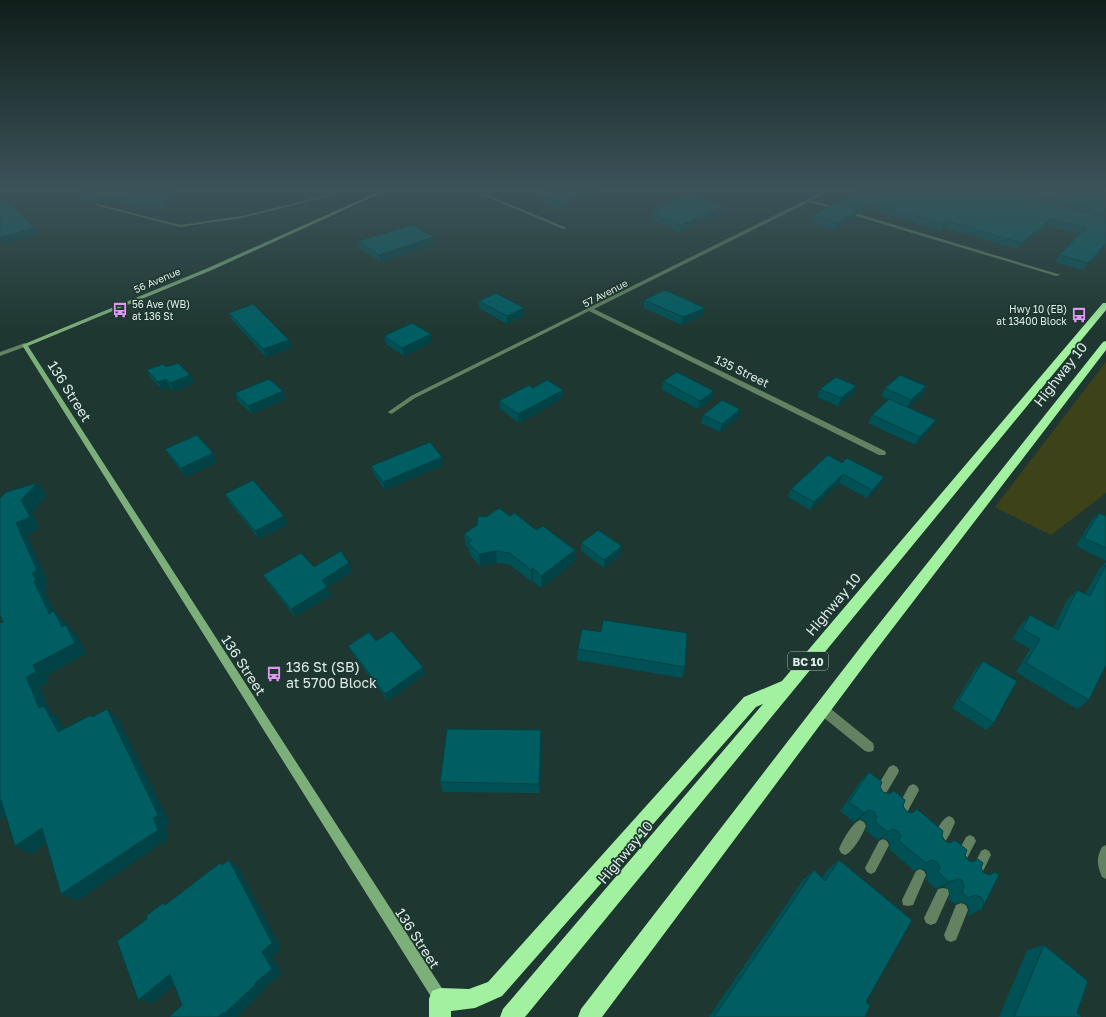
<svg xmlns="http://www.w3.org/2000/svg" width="1106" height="1017" font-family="'Golos Text',sans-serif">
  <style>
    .green { fill: #3e4219 }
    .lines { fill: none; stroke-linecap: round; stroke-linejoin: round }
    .lane { fill: #638261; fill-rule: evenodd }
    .street { fill: #638261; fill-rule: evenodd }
    .secondary { fill: #7daf7b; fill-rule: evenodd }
    .highway { fill: #a2f1a0; fill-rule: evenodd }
    .wall { fill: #005155 }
    .shaded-wall { fill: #004245 }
    .building { fill: #005e63; stroke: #004245 }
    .labels { text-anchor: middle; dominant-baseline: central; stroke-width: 3.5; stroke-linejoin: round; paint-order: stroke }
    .far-street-label { font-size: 10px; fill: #dcebe6; stroke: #1e3730 }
    .far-poi-label { font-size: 10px; fill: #dcebe6; stroke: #1e3730; text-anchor: start }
    .shield { fill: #1e3730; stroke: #a3b5af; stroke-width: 1 }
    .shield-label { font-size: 11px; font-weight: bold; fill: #dcebe6 }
    .street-label { font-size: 12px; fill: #dcebe6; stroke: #1e3730 }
    .near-street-label { font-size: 14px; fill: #dcebe6; stroke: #1e3730 }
    .near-poi-label { font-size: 14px; fill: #dcebe6; stroke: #1e3730; text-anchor: start }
  </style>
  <rect width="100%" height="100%" fill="#1e3730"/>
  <path class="green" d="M1106,362V493L1051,535L995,507Z"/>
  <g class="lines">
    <g class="lane">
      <path d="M822,704L826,705L873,743L874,747L873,751L869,752L865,751L818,713L817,709L818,705Z"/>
      <path d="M893,765L897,767L899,771L897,775L882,800L878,802L874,800L872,796L874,792L889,767Z"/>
      <path d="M913,784L917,786L919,790L917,794L904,818L900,820L896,818L894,814L896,810L909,786Z"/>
      <path d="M949,816L953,818L955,822C952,830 946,844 938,847L934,845L932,841C935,833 941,819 949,816Z"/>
      <path d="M860,820L864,822L866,826C863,834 853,852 845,855L841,853L839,849C842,841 852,823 860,820Z"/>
      <path d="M970,835L974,837L976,841L965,862L961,864L957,862L955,858L966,837Z"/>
      <path d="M883,839L887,841L889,845L875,872L871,874L867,872L865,868L879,841Z"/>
      <path d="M985,849L989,851L991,855L981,875L977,877L973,875L971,871L981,851Z"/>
      <path d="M920,869L924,871L926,875L913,905L908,906L903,905L902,900L916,871Z"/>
      <path d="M943,888L948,889L949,894L936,923L931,925L926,923L924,918L938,889Z"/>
      <path d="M961,903L966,905L968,910L956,940L951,942L946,940L944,935L956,905Z"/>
    </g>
    <g class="street">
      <path d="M347,190H355L242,218L180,227L95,205L97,204L180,225L242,216Z"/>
      <path d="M470,190H476L567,228L563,229Z"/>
      <path d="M826,190H831L812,200L1061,275L1056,276L809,202L594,309L885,451L886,453L885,455H879L589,311L415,398L393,413L391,414L388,412L411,396Z"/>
      <path d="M25,343L28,345L27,346L0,356V352Z"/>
      <path d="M1106,845V879L1102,877C1097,865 1096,858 1102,847Z"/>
    </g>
    <path class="secondary" d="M382,190H388L212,270L28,346L445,993L447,998L445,1003L440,1005L435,1003L22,345L208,268Z"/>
    <g class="highway">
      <path d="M1103,303H1106V310L525,1017H500L503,1009L763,704L756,707L502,996L475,1008L451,1011V1017H429V999L432,991L440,988L469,989L488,982L744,697L782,681Z"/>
      <path d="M1106,341V350L873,654L602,1017H578L581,1009L863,644L1103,342Z"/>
    </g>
  </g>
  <g class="wall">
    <path d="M75,190H183L166,208L139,209L116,200L112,202L79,201L75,195Z"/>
    <path d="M549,190H607L561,209L538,201V194Z"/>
    <path d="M856,190H1106V246L1083,270L1055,262L1059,255L1080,234L1048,226L1017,249L945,228L941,231L870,209L862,214L857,212L855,217L835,230L811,222L813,215L839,205L841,200L851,195L852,192Z"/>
    <path d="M724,206L723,213L680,232L651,220L652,214L654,213V208Z"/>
    <path d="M358,241L434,244L381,262L359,248Z"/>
    <path d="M644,300L703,315L682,325L644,308Z"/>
    <path d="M479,301L524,315L507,324L479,308Z"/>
    <path d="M229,313L289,340L292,347L266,357L232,320Z"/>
    <path d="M384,336L432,342L404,356L386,344Z"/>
    <path d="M166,367L190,375L194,383L174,391L170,387L162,390L151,378L147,370Z"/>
    <path d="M663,381L712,399L698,409L662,390Z"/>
    <path d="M926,386L922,395L907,407L936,420L931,428L915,445L868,423L872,415L889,400L881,396L885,388Z"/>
    <path d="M533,388L563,398L519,423L500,409L499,401Z"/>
    <path d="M820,389L853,394L838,406L817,397Z"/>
    <path d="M235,393L286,399L252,414L238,401Z"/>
    <path d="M740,409L738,418L720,432L701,423L703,415Z"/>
    <path d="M165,449L213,453L217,462L186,477L170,457Z"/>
    <path d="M828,455L880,486L867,498L839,483L810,510L788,497L791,489Z"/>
    <path d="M442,457L443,465L385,490L374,474L371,466Z"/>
    <path d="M225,494L288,524L259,539L229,502Z"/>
    <path d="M1099,513L1106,516V561L1076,546L1091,521Z"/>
    <path d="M510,516L575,550L574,562L541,588L533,581L532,582L510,565L497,563L480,566L470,555L469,548L466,546L464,534L477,525L486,517Z"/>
    <path d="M581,543L621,554L604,568L581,551Z"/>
    <path d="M1106,562V665L1089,700L1077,709L1016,672L1030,649L1012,639L1021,625L1030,615L1053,628L1067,600L1077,590L1085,594L1099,569Z"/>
    <path d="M314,567L352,572L327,587L331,595L295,617L268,583L263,575Z"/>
    <path d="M376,641L423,667L425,674L388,701L352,653L348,646Z"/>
    <path d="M578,649L685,667L682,678L577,660Z"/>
    <path d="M983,661L994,723L986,730L952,708L976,668Z"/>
    <path d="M541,741L540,793L443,792L440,782Z"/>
    <path d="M869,772L883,792L903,806L906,811L942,836L945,841L965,855L968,860L981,868L984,873L989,875L995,872L982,909L968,916L969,909L967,904L960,902L955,904L948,899L950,894L948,888L943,887L936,889L926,880L927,874L925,870L919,868L914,871L889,849L890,844L888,840L882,838L878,840L866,831L867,825L865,821L859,819L854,822L840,811L860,782Z"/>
    <path d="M839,860L866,1002L865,1017H709L803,880L814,870L822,878L827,870Z"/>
    <path d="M1044,945L1077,1013L1082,1017H999L1027,950Z"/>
  </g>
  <g class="shaded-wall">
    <path d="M175,190H183L166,208L163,202Z"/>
    <path d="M591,190H607L561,209V202Z"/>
    <path d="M113,193L116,200L112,202L108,196Z"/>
    <path d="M872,202L870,209L862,214L864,207Z"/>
    <path d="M724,206L723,213L680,232L681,225Z"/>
    <path d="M858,211L855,217L835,230L837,223Z"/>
    <path d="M1051,219L1048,226L1017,249L1021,243Z"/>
    <path d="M948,221L945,228L941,231L944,224Z"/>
    <path d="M35,228L39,235L3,244L0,239V237Z"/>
    <path d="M433,237L434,244L381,262L379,255Z"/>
    <path d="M1106,244V246L1083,270L1088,263Z"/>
    <path d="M524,308V315L507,324V316Z"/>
    <path d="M705,308L703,315L682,325L683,317Z"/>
    <path d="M431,334L432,342L404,356L402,348Z"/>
    <path d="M289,340L292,347L266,357L263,349Z"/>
    <path d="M190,375L194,383L174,391L170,383Z"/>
    <path d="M166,379L170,387L162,390L158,382Z"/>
    <path d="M856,386L853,394L838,406L841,398Z"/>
    <path d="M926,386L922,395L907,408L911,400Z"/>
    <path d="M563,390V398L519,423L518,414Z"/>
    <path d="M283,391L286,399L252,414L248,406Z"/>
    <path d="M714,391L712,399L698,409L700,401Z"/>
    <path d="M740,409L738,418L720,432L722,424Z"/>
    <path d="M936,420L931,428L915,445L920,437Z"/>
    <path d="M213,453L217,462L186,477L181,468Z"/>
    <path d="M442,457L443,465L385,490L383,482Z"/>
    <path d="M843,474L839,483L810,510L814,502Z"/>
    <path d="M884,477L880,486L867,498L872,490Z"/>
    <path d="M37,483L47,495L32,512L40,528L27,535L48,583L44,585L47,591L45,592L61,625L49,614L34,581L32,573L16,523L21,500Z"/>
    <path d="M284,516L288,524L259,539L255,531Z"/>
    <path d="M622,546L621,554L604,568V560Z"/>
    <path d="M575,550L574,562L541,588V576Z"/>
    <path d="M496,551L497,563L480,566L479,554Z"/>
    <path d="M349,563L352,572L327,587L331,595L295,617L291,609L322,580Z"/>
    <path d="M533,568V581L532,582L531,570Z"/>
    <path d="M54,611L66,623L68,627L78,636L86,654L46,676L48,682L40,687L50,711L57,716L71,742L58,732L39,708L26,677L33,665L62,627Z"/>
    <path d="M423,667L425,674L388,701L385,694Z"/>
    <path d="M107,709L118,719L170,823L165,827L169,838L77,901L61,894Z"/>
    <path d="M541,730V741L540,793L539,784Z"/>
    <path d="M0,800H1L17,809L0,819Z"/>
    <path d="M869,810L859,819L854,822L864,813Z"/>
    <path d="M42,828L57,836L31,854L15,846Z"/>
    <path d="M893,829L882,838L878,840L888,832Z"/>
    <path d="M229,860L239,868L281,948L272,958L282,974L265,987V989L237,1017H218L255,983L262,952Z"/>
    <path d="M956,879L943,887L936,889L949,882Z"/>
    <path d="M170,974L183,978L153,1003L138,1000Z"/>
  </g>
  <g class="building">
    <path d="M75,190H175L163,202L136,203L113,193L108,196L75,195Z"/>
    <path d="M549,190H591L561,202L538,194Z"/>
    <path d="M856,190H1000L1106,218V244L1088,263L1059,255L1086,228L1051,219L1021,243L948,221L944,224L872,202L864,207L841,200L855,193L852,192Z"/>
    <path d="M1015,190H1106V213Z"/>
    <path d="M0,195L12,208L14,207L35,228L0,237Z"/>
    <path d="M690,195L724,206L681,225L652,214L660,210L654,208Z"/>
    <path d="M834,204L858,211L837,223L813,215Z"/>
    <path d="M413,225L433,237L379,255L358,241Z"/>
    <path d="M665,290L705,308L683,317L644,300Z"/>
    <path d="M496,293L524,308L507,316L479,301Z"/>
    <path d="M253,304L289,340L263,349L229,313Z"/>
    <path d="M412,323L431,334L402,348L384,336Z"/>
    <path d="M178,363L190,375L170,383L166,379L158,382L147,370L163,364L166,367Z"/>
    <path d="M677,372L714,391L700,401L663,381Z"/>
    <path d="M900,375L926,386L911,400L885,388Z"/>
    <path d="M836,377L856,386L841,398L820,389Z"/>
    <path d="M269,379L283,391L248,406L235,393Z"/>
    <path d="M547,380L563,390L518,414L499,401L529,385L533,388Z"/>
    <path d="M889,399L936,420L920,437L872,415Z"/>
    <path d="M722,400L740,409L722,424L703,415Z"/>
    <path d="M197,435L213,453L181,468L165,449Z"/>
    <path d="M430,442L442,457L383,482L371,466Z"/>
    <path d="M828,455L842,463L847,458L884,477L872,490L843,474L814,502L791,489Z"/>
    <path d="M253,480L284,516L255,531L225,494Z"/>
    <path d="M37,483L21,500L30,517L16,523L37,571L32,573L36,580L34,581L49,614L54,611L62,627L66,625L75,643L33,665L36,672L26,677L39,708L44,706L58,732L91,715L92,717L107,709L158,815L153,818L158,830L61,894L42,828L15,846L1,800H0V623L3,622L0,615V498L6,492Z"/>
    <path d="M499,508L510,516L515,513L536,530L543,526L575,550L541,576L533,568L531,570L510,553L496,551L479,554L468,543L472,540L464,534L477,525L478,516L486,517Z"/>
    <path d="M1099,513L1106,516V548L1084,538Z"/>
    <path d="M598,530L622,546L604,560L581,543Z"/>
    <path d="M341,551L349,563L322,580L327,587L291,609L263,575L301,553L314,567Z"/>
    <path d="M1106,565V665L1089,700L1026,663L1040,639L1022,629L1030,615L1058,630L1077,590L1090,596Z"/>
    <path d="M603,620L687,633L685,667L578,649L582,629L601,632Z"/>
    <path d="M392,631L423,667L385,694L348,646L369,632L376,641Z"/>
    <path d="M983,661L1017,681L994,723L959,700Z"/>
    <path d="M447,729L541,730L539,784L440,782Z"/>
    <path d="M869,772L882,782L880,787L883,792L889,794L894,791L905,800L903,806L906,811L912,813L917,809L943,831L942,836L945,841L950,843L955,840L967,850L965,855L968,860L973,862L978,859L983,863L981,868L984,873L990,875L995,872L999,875L982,909L984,903L981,897L974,895L968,898L962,892L964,887L962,880L956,879L949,882L938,872L940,867L937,862L931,860L926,863L899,841L901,836L898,831L893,829L888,832L875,822L877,817L874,812L869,810L864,813L849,802Z"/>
    <path d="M229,860L272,943L262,952L272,969L255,983V985L224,1014V1012L218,1017H169L182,1005L170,974L138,1000L117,941L147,919L146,916L163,903L165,905L220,863L222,865Z"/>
    <path d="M839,860L912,920L866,1002L870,1006L865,1017H714L814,870L825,881Z"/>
    <path d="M1044,945L1088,981L1077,1013L1082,1017H1014Z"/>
  </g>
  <linearGradient id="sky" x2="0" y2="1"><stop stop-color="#101e1a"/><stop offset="0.57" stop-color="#3b5359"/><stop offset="1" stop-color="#3b5359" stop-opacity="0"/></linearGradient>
  <rect width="1106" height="333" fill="url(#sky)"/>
  <defs>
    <symbol id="bus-bare" viewBox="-9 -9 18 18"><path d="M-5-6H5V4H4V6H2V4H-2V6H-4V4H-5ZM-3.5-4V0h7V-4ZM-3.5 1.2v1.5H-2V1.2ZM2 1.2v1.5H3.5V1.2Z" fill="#de98f2" stroke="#1e3730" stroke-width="2.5" paint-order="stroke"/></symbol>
  </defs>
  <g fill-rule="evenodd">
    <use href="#bus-bare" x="109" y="299" width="22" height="22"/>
    <use href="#bus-bare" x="1068" y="304" width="22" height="22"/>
    <use href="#bus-bare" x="263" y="663" width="22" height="22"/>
  </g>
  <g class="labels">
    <g class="far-street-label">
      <text transform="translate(157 280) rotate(-23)">56 Avenue</text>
      <text transform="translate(605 293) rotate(-27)">57 Avenue</text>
    </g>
    <g class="far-poi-label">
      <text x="132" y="304">56 Ave (WB)<tspan x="132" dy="12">at 136 St</tspan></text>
      <text x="1067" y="309" text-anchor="end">Hwy 10 (EB)<tspan x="1067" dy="12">at 13400 Block</tspan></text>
    </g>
    <rect class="shield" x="788" y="652" width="40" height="18" rx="3"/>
    <g class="shield-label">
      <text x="808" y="661">BC 10</text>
    </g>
    <g class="street-label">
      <text transform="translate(742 371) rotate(26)">135 Street</text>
    </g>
    <g class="near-street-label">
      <text transform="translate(1060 374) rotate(-52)">Highway 10</text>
      <text transform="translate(70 391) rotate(58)">136 Street</text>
      <text transform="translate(833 604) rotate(-50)">Highway 10</text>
      <text transform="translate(244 665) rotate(57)">136 Street</text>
      <text transform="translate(625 852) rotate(-50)">Highway 10</text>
      <text transform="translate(418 938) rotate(57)">136 Street</text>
    </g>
    <g class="near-poi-label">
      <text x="286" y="666">136 St (SB)<tspan x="286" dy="16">at 5700 Block</tspan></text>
    </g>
  </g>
</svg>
